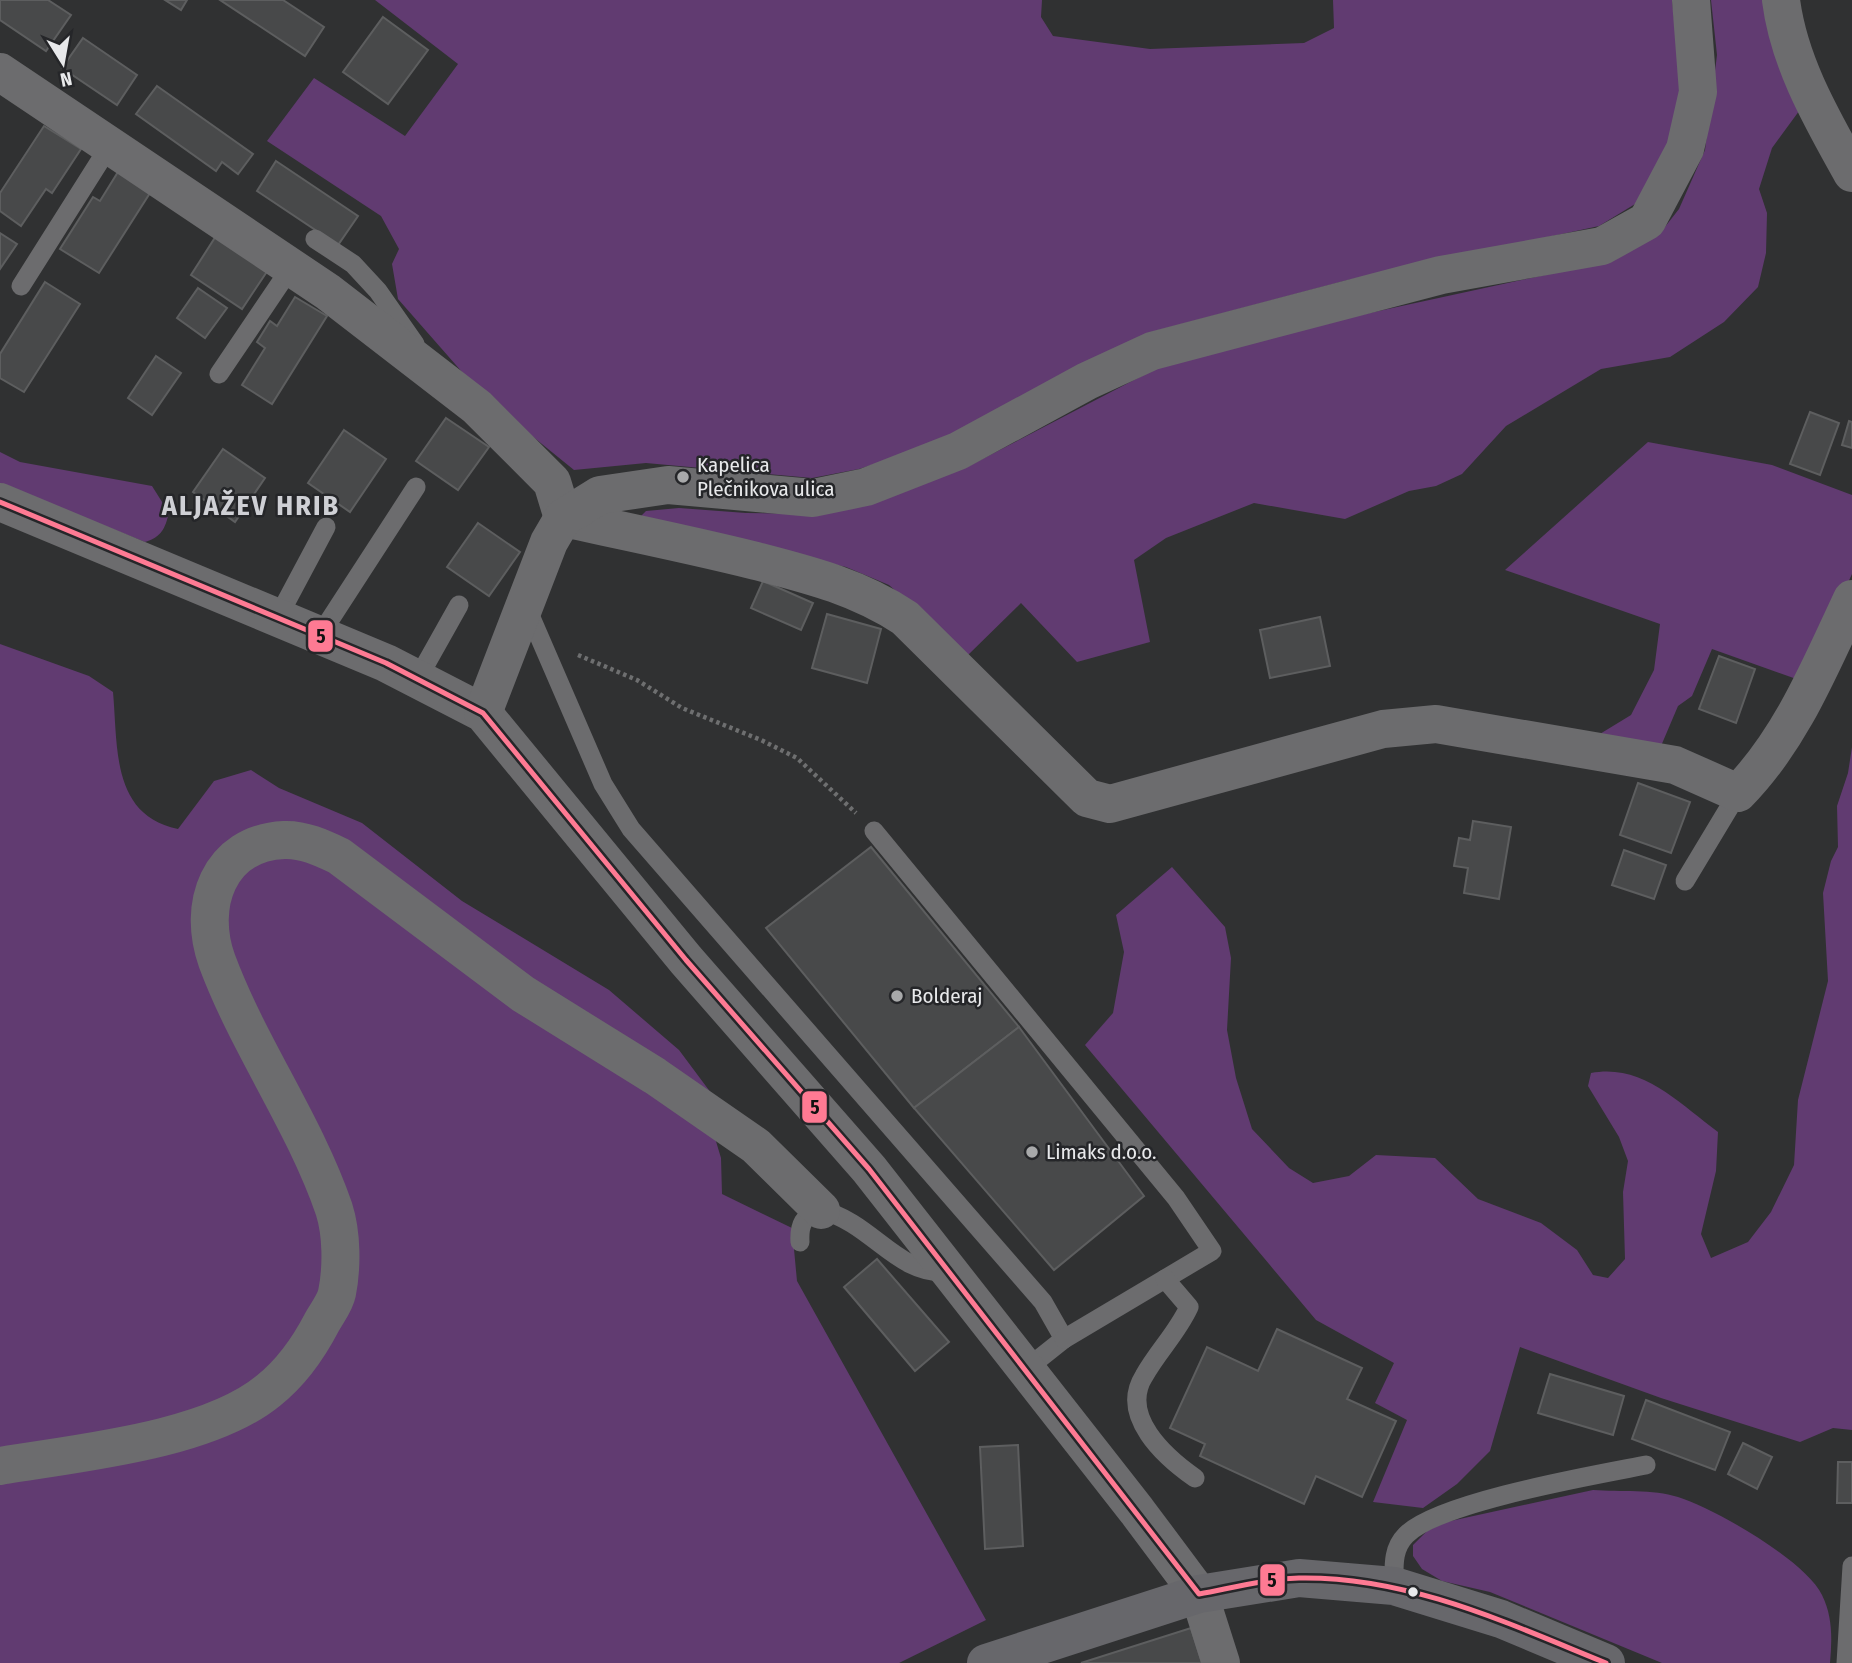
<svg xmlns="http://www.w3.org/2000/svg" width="1852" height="1663" font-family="'Fira Sans Condensed',sans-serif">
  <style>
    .green { fill: #613b71 }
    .building { fill: #48494a; stroke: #5d5e5f; stroke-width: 2 }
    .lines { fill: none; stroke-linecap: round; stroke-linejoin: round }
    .path { stroke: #6e6f70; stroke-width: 4.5; stroke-dasharray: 3.5 3.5; stroke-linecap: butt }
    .lane { stroke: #6c6c6e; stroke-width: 19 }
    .street { stroke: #6c6c6e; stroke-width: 38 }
    .secondary { stroke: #67676b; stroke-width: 38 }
    .bus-1-casing { stroke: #252629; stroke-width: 10 }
    .bus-1 { stroke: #fe7a93; stroke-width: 5 }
    .poi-dot { fill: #a8a9aa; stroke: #252629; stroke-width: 2.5 }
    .bus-dot { fill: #e8e9eb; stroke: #252629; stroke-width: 2.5 }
    .labels { text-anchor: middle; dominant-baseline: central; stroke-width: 5; stroke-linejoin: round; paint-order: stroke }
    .poi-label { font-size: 21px; fill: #e8e9eb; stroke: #252629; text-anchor: start }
    .district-label { font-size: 28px; font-weight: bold; letter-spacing: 2px; fill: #cfd0d5; stroke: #252629 }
    .line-badge { stroke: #252629; stroke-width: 2.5 }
    .pale-badge-label { font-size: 19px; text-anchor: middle; font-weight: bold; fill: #111 }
  </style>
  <rect width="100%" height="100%" fill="#303132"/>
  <g class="green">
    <path d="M375,0H1042L1041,17L1053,36L1150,49L1304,43L1334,28L1333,0H1672L1683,101L1659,175L1640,201L1599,226L1348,280L1148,333L928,447L859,469L812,478L646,463L574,470L484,397L398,299L392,264L399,249L381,216L267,141L314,78L405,136L458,64Z"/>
    <path d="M1711,0H1764L1802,107L1772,148L1759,189L1767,213L1766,253L1758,287L1724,322L1670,357L1601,369L1506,426L1462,474L1436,486L1409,491L1345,519L1254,503L1166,538L1134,560L1150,642L1077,662L1021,603L968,655L889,585L846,567L639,518L646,511L679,508L746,513L818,514L965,468L1159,367L1328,322L1600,263L1661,232L1679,209L1705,150L1717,55Z"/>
    <path d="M1648,442L1772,465L1852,495V574L1802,681L1712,649L1692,696L1678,706L1661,746L1590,740L1631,715L1654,670L1660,624L1505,570Z"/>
    <path d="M0,452L20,462L152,486L169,513C165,528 162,537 145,542L0,484Z"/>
    <path d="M0,644L89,676L113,692C118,747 111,815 178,829L214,781L251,770L279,788L362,823L462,901L609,990L679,1050L723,1109L715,1138L721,1158L722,1194L792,1228L797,1281L986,1620L899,1663H0Z"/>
    <path d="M1852,747V1430L1833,1428L1800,1442L1661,1398L1520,1347L1490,1451L1457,1484L1423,1508L1373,1502L1407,1420L1375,1403L1394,1363L1316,1320L1085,1045L1113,1013L1124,952L1116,915L1172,867L1225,927L1231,958L1227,1030L1236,1078L1252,1129L1289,1168L1313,1183L1349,1176L1376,1155L1435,1158L1478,1199L1541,1223L1577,1250L1593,1275L1608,1278L1625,1259L1623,1192L1628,1161L1619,1137L1588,1086L1591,1073C1642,1063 1679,1103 1718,1132L1716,1171L1701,1234L1711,1258L1748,1242L1771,1212L1794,1165L1798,1100L1828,981L1823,893L1831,861L1838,847L1837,806L1848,773Z"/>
    <path d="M1593,1490C1620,1492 1653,1489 1678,1497C1714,1508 1806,1561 1822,1595C1833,1617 1832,1640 1830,1663H1662L1490,1592L1442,1581L1422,1569L1413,1556V1545L1427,1531L1446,1522Z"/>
  </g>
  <g class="building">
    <path d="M0,0H48L71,15L46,51L0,20Z"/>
    <path d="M165,0H187L181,10Z"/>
    <path d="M220,0H283L324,27L305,56Z"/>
    <path d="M383,17L428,50L388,104L343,72Z"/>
    <path d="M83,38L137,75L117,105L62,68Z"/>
    <path d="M157,86L253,154L238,174L222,162L216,171L136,114Z"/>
    <path d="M44,126L81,149L52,193L46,189L21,226L0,211V193Z"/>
    <path d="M276,161L358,216L338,245L257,191Z"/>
    <path d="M118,172L150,193L99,273L60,249L93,197L100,201Z"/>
    <path d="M0,233L17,244L0,269Z"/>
    <path d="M216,236L268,270L242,309L191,275Z"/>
    <path d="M45,282L80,304L24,392L0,378V354Z"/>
    <path d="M198,288L227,308L205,338L177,318Z"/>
    <path d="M295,297L327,316L272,404L242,385L265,348L257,342L270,321L277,326Z"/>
    <path d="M156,356L181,373L152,415L128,398Z"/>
    <path d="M1810,412L1839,423L1820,475L1790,464Z"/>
    <path d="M446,418L489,447L458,490L416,461Z"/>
    <path d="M1849,421L1852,422V448L1842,445Z"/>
    <path d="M344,430L386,459L350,512L308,483Z"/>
    <path d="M223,449L265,478L235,522L193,492Z"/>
    <path d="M478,523L520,552L489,596L447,567Z"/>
    <path d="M763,581L813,603L801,630L751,608Z"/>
    <path d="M827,614L881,629L867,683L812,668Z"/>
    <path d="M1320,617L1330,666L1270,678L1260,630Z"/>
    <path d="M1719,656L1755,669L1736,723L1699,709Z"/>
    <path d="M1638,783L1690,802L1671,853L1620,835Z"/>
    <path d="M1473,821L1511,827L1499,899L1464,893L1468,868L1454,866L1459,838L1470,840Z"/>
    <path d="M871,847L1019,1027L914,1108L766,928Z"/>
    <path d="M1624,850L1666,865L1654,899L1612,885Z"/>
    <path d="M1019,1027L1144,1196L1054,1270L914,1108Z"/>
    <path d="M877,1259L949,1342L915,1371L844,1287Z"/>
    <path d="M1277,1329L1362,1368L1347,1399L1396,1421L1362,1497L1316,1476L1304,1504L1200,1456L1205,1444L1170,1428L1207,1347L1258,1371Z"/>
    <path d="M1550,1374L1624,1396L1613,1435L1538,1413Z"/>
    <path d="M1646,1400L1730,1432L1715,1470L1632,1439Z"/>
    <path d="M1743,1443L1772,1457L1757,1489L1728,1474Z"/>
    <path d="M1018,1445L1023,1546L985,1549L980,1447Z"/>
    <path d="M1838,1462H1852V1503H1837Z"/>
    <path d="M1191,1628L1202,1663H1081Z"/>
  </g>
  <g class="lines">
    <path class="path" d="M578,655L637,680L682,708L761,740L797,758L856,813"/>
    <g class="lane">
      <path d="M315,239L353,264L378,291L415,344"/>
      <path d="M21,286L110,145"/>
      <path d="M219,374L292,266"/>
      <path d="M526,606L603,784L631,829L1043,1302L1064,1339L1025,1370"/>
      <path d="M278,617L326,527"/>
      <path d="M320,635L416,487"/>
      <path d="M418,678L459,605"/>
      <path d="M874,831L1176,1198L1212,1251L1064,1339"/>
      <path d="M1685,881L1738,793"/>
      <path d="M800,1242C799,1225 803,1215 821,1210C873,1223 896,1275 948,1272"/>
      <path d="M1165,1279L1189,1307C1177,1333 1158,1351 1144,1376C1119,1416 1165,1457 1195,1478"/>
      <path d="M1394,1586C1394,1567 1392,1549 1406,1535C1438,1502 1595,1475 1646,1465"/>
      <path d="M1846,1663L1852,1566"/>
    </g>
    <g class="street">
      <path d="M1781,0C1789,63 1822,119 1852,173"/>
      <path d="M0,72L328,292L477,407L552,482L563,518C628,532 692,545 756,561C810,575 858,587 905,618L1087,798L1110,804L1383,729L1436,724L1675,765L1738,793C1791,739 1820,667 1852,599"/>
      <path d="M0,502L386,663L483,713L686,960L869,1169L1137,1511L1199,1594L1221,1663"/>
      <path d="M483,713L549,542L563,518L600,495L668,485L813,498L866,487L958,451L1087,381L1152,351L1441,275L1602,246L1647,221L1685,149L1698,92L1691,0"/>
      <path d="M0,1466C77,1453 207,1441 268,1391C292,1372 308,1349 322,1322C327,1313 335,1303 337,1293C342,1268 342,1234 334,1209C304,1122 249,1047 217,961C197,906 218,843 284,840C303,839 322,848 339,856L523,994L655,1076L756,1146L821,1210"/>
    </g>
    <path class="secondary" d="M986,1663L1199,1594L1299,1578L1394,1586L1501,1619L1606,1663"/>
    <defs>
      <path id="bus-1" d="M0,502L386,663L483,713L686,960L869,1169L1199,1594C1232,1588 1265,1579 1299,1578C1408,1576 1507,1623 1606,1663"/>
    </defs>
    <use href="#bus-1" class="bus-1-casing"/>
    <use href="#bus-1" class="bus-1"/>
  </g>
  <g class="poi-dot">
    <circle cx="683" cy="477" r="7"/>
    <circle cx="897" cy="996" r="7"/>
    <circle cx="1032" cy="1152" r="7"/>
  </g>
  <circle class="bus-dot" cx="1413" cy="1592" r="6"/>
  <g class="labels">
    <g class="poi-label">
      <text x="697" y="465">Kapelica<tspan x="697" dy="24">Plečnikova ulica</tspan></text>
      <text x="911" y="996">Bolderaj</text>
      <text x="1046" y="1152">Limaks d.o.o.</text>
    </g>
    <g class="district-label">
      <text x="251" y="505">ALJAŽEV HRIB</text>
    </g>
  </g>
  <g class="line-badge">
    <rect x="307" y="619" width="27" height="34" rx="7" fill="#fe7a93"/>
    <rect x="801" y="1090" width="27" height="34" rx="7" fill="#fe7a93"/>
    <rect x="1259" y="1563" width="27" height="34" rx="7" fill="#fe7a93"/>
  </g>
  <g class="pale-badge-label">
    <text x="321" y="643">5</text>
    <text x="815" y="1114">5</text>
    <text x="1272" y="1587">5</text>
  </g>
  <g transform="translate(63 63) rotate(169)" stroke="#252629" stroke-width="5" paint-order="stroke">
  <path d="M0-5L12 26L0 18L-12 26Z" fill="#e8e9eb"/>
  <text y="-10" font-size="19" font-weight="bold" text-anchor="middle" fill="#e8e9eb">N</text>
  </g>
</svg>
